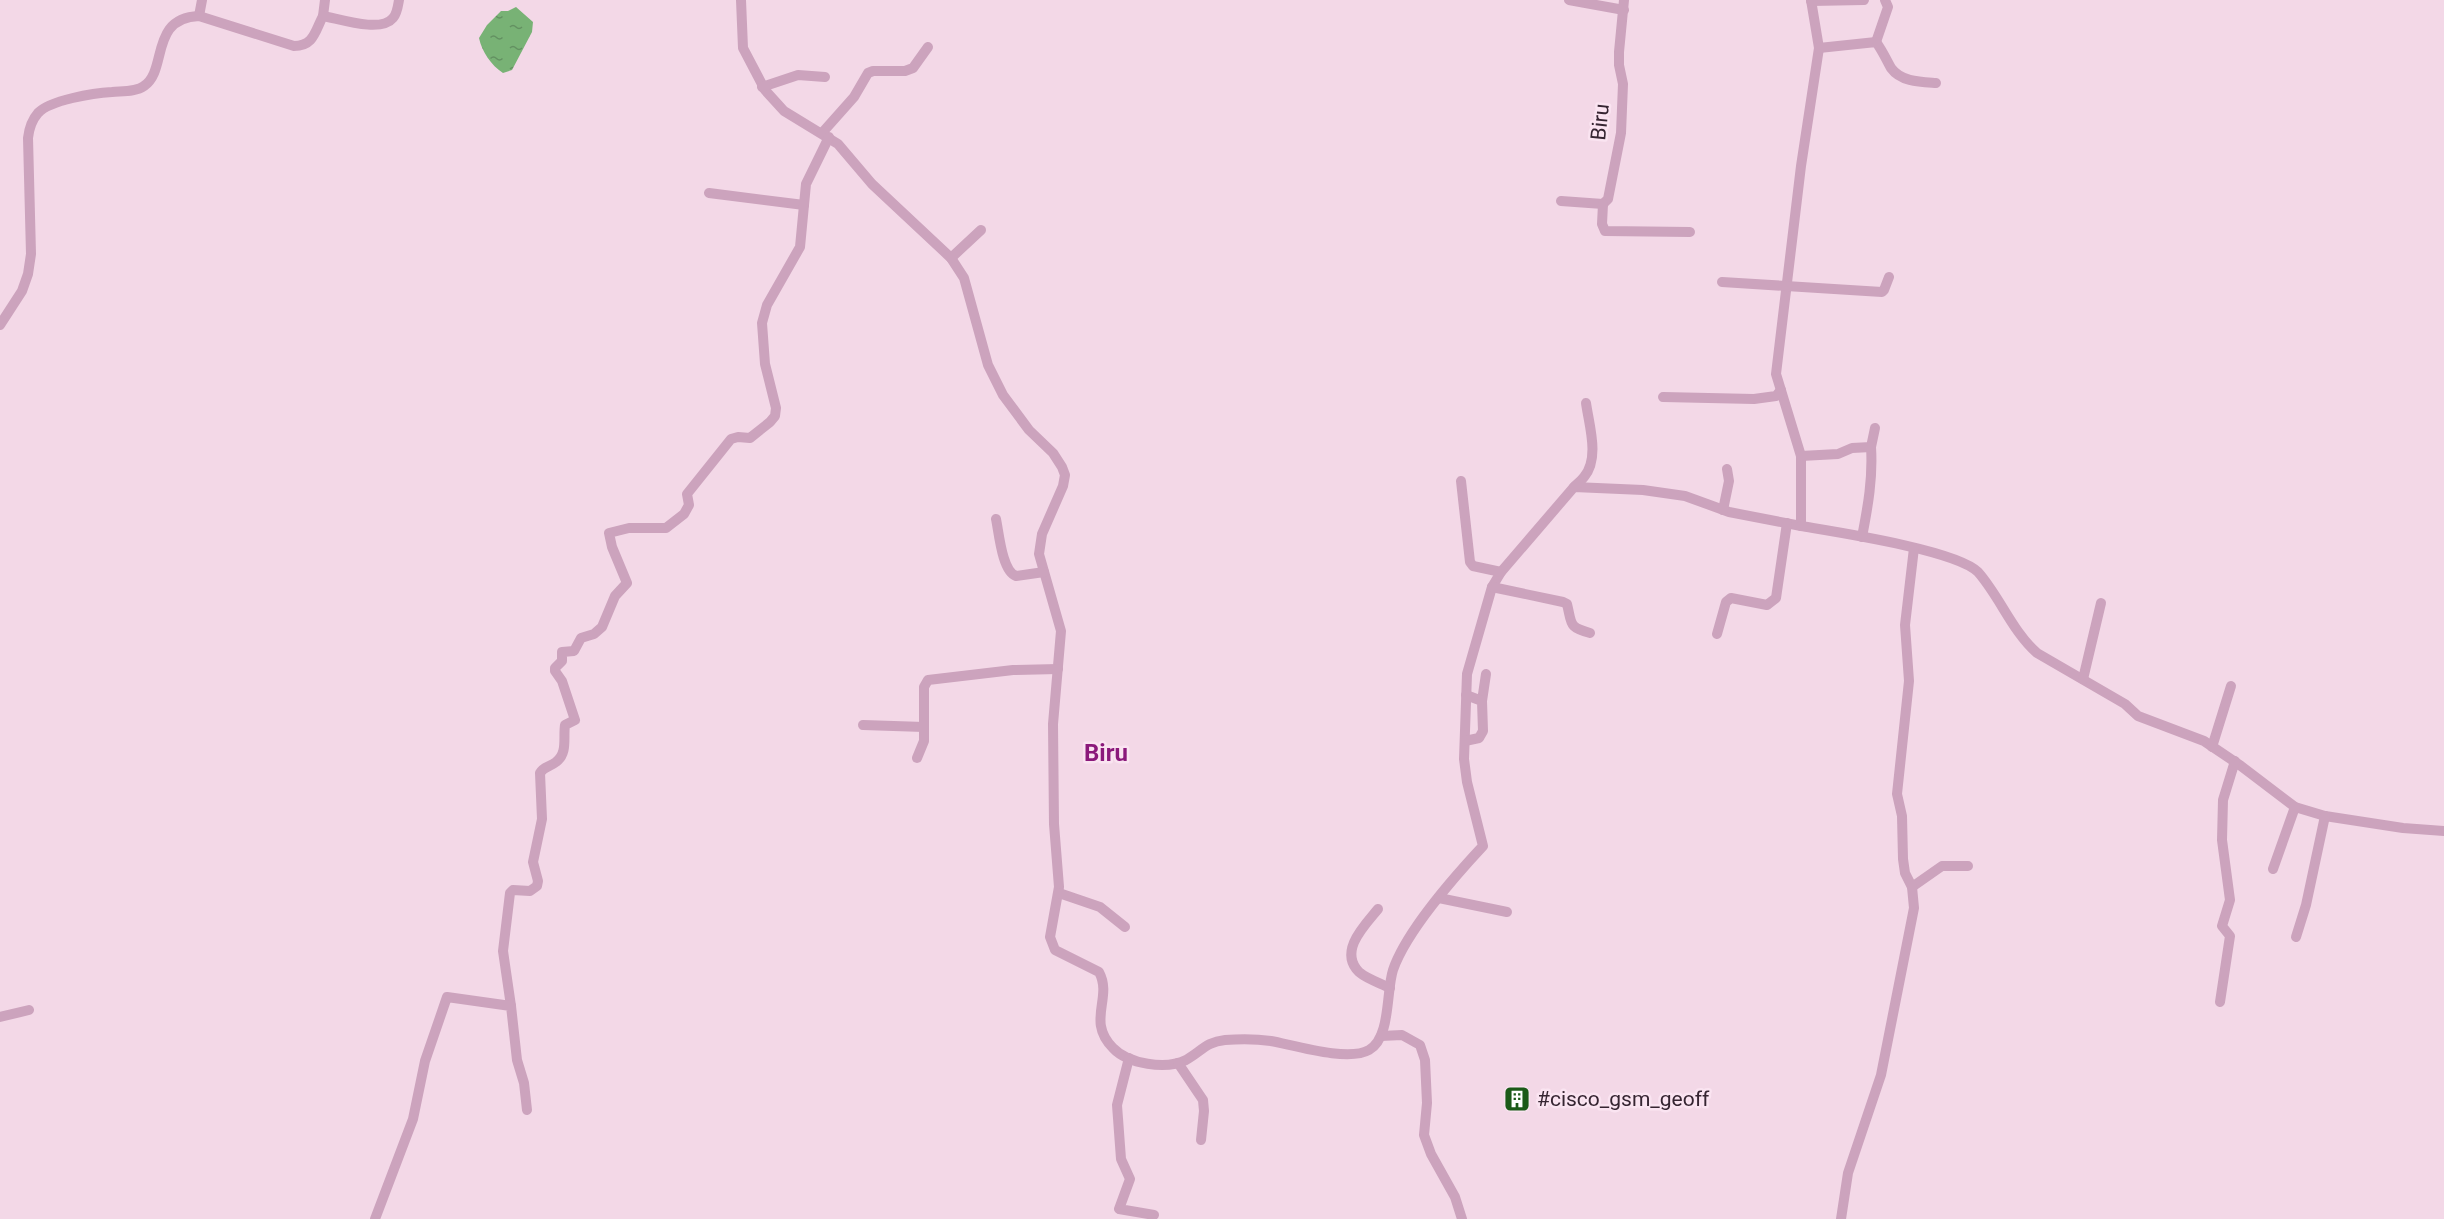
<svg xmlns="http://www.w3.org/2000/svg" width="2444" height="1219" font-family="Roboto,sans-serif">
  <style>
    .water { fill: url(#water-ripples) }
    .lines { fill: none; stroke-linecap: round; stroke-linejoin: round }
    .street { stroke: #cca3bd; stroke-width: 10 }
    .labels { text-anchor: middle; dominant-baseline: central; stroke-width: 5; stroke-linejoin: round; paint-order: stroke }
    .street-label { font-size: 21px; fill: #362532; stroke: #fae4f1 }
    .poi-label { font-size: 21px; fill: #362532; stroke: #fae4f1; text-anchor: start }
    .quarter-label { font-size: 24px; font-weight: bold; fill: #8b197b; stroke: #fae4f1 }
  </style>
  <defs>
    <pattern id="water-ripples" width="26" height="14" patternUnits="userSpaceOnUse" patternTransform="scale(1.5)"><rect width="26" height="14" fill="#78b275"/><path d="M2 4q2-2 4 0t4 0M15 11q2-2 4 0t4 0" fill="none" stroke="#639161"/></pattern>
  </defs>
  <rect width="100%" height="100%" fill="#f3d8e7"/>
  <path class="water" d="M516,7L533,22L532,32L512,70L503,73C491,65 482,52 479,38L487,25L501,11H508Z"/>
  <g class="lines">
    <g class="street">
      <path d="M741,0L743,48L765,90L784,111L838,144L872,184L951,258L964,278L988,365L1003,395L1029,430L1053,453L1062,467L1065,475L1063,486L1042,534L1039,554L1061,631L1053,724L1054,824L1059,887L1050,937L1055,950L1099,972C1113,998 1086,1021 1113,1048C1128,1064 1166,1070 1186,1060C1202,1051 1206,1042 1225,1040C1239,1039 1257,1039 1271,1041C1293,1045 1348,1062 1369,1050C1391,1038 1386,991 1393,970C1406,932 1455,876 1483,846L1467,782L1464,759L1467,674L1492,587L1501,572L1574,487L1643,490L1685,496L1729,512L1801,526V456L1776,374L1801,166L1819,48L1811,0"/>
      <path d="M1569,0L1624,10"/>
      <path d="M1811,1L1864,0"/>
      <path d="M199,16L202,0"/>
      <path d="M323,16L325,0"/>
      <path d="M1876,42L1888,7L1885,0"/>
      <path d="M1819,48L1876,42C1882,50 1886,59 1891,68C1901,82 1921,82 1936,83"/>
      <path d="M762,87L798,75L825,77"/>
      <path d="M822,133L854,97L868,73L873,71H905L913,68L928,47"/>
      <path d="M709,193L804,205"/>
      <path d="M1561,201L1603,204L1608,199L1621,133L1623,84L1619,65V52L1624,0"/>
      <path d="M1603,204L1602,224L1605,231L1690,232"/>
      <path d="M951,258L981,230"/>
      <path d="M1722,282L1882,292L1884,290L1889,277"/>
      <path d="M0,325L22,291L28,274L31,254L28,138C29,129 31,121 38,113C50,100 94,93 112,92C122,91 136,92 144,86C168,70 149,18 199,16L294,46C314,46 315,31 323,16C340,19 381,33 393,18C397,14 398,6 399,0"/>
      <path d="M1663,397L1754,399L1776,396L1781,390"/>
      <path d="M1801,456L1838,454L1852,448L1871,447L1875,428"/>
      <path d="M1461,481L1470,562L1473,566L1501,572"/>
      <path d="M1574,487C1577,484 1581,481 1584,477C1600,458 1589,425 1586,403"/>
      <path d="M1723,510L1729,481L1727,469"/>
      <path d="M996,519C999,533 1002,571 1016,576L1044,572"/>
      <path d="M1801,526C1836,532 1956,550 1978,572C2000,597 2012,631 2037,653L2125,704L2138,716L2204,741L2241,766L2295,807L2325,816L2403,828L2444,831"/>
      <path d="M1862,537C1868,506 1873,478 1871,447"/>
      <path d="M1492,587L1563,602L1567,604C1572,624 1568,627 1590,633"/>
      <path d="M1717,634L1726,602L1731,598L1767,605L1776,598L1787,523"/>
      <path d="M2083,679L2101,603"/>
      <path d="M1482,701L1486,674"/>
      <path d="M863,725L924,727"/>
      <path d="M1465,741L1479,738L1483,731L1482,701L1466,695"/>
      <path d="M2212,747L2231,686"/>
      <path d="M917,758L924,741V687L928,680L1013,670L1058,669"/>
      <path d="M2273,869L2295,807"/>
      <path d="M1912,887L1942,866H1968"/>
      <path d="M1059,893L1100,907L1125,927"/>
      <path d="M1439,898L1507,912"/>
      <path d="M1378,909C1365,925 1338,951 1359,972C1367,979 1380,983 1390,988"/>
      <path d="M2296,937L2306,905L2325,816"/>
      <path d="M2220,1002L2230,936L2222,926L2230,900L2222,840L2223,800L2235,761"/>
      <path d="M511,1006L503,951L510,893L513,890L530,891L537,886L538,881L533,862L542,819L540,773C544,766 550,767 556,762C568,753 563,738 565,725L575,720L562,681L555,671V668L562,661V652L574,651L581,638L594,634L602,627L615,596L627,583L612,547L609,533L629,528H666L684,514L689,505L687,494L731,439L738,437L750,438L770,422L775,416L776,408L765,364L762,323L767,305L800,247L806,184L829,137"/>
      <path d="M0,1017L29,1010"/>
      <path d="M1381,1036L1402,1035L1420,1045L1425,1060L1427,1103L1424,1135L1431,1154L1455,1197L1462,1219"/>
      <path d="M1129,1058L1117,1105L1121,1159L1130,1179L1119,1209L1154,1215"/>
      <path d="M1178,1063L1203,1100L1204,1111L1201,1140"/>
      <path d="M375,1219L413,1119L425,1061L447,997L511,1006L517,1060L524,1083L527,1110"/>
      <path d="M1841,1219L1848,1173L1881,1075L1914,908L1912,887L1905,873L1903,859L1902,816L1897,794L1909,681L1905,625L1914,548"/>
    </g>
  </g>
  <defs>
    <symbol id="building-square" viewBox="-11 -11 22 22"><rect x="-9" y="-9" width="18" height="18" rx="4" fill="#1b5a18" stroke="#fae4f1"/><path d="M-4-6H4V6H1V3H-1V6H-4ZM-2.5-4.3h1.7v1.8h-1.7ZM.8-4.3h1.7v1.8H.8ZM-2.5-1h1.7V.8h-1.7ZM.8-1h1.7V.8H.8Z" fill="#fff"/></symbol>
  </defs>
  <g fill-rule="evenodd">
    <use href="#building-square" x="1502" y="1084" width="30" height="30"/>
  </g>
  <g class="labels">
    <g class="street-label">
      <text transform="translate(1600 122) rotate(-84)">Biru</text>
    </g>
    <g class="poi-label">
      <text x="1537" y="1099">#cisco_gsm_geoff</text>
    </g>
    <g class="quarter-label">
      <text x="1106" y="753">Biru</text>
    </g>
  </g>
</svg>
